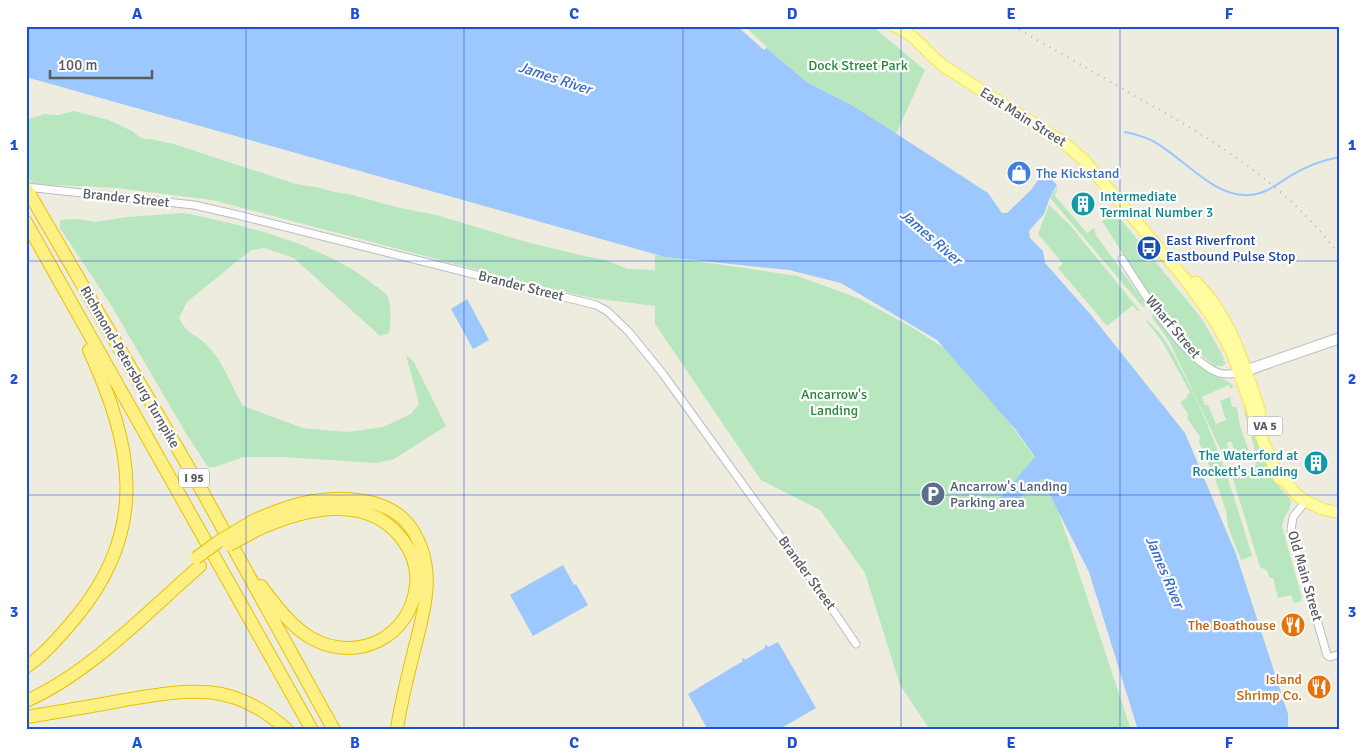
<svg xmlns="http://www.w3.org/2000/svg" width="1366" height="756" font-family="Signika,sans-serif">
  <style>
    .green { fill: #b8e7bf }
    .water { fill: #9cc7ff }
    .pier { fill: #edecdf }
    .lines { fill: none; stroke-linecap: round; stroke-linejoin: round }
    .stream { stroke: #9cc7ff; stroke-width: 2 }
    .street-casing { stroke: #babcc2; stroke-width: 9 }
    .secondary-casing { stroke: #bcbec7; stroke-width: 12 }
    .primary-casing { stroke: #fde248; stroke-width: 13 }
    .highway-casing { stroke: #ebc100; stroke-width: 14 }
    .street { stroke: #fff; stroke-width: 7 }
    .secondary { stroke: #fff; stroke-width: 10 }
    .primary { stroke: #fffca1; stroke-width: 11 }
    .highway { stroke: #fff083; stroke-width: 12 }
    .rail { stroke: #b5b6b6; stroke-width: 2; stroke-dasharray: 1 6; stroke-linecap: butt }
    .highway-bridge-casing { stroke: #ebc100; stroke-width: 14; stroke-linecap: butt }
    .highway-bridge { stroke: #fff083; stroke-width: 12 }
    .grid { fill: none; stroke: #1d4ed8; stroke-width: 1; stroke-opacity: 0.55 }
    .labels { text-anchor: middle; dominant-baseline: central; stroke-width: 4.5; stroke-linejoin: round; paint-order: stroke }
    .shield { fill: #fff; stroke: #8a8c91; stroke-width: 1 }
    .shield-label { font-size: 12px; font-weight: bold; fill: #585b62 }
    .park-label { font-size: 14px; fill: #2d843d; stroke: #fff }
    .street-label { font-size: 14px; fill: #585b62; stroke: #fff }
    .shop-label { font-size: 14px; fill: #366cbe; stroke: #fff; text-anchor: start }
    .culture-label { font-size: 14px; fill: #0d838f; stroke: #fff; text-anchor: start }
    .transit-label { font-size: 14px; fill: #164399; stroke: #fff; text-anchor: start }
    .service-label { font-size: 14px; fill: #4e5e75; stroke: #fff; text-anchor: start }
    .food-label { font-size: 14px; fill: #c56008; stroke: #fff; text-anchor: end }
    .water-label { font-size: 15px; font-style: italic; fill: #366bcc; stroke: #fff }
    .neatline { fill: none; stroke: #1d4ed8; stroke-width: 2 }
    .grid-label { font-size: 16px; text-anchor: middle; font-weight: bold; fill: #1d4ed8 }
  </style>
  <rect width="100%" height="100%" fill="#edecdf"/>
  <g class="green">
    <path d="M740,26H872L925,70L896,134L855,107L808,83Z"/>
    <path d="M74,111L109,120L132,131L138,136L144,139H150L174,144L296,184L321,188L334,192L349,194L400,208L436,215L530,243L585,256L606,260L628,269L655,270V255L797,276L858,298L913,328L963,360L1035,458L1000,498L1009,507L1042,479L1057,507L1131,730H930L900,685L865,573L820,510L761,480L655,324V306L592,298L543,287L212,200L116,188L33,184L26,173V120L44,114L58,115Z"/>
    <path d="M1058,186L1055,196L1087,233L1094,228L1096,235L1145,303V306L1143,307L1050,198Z"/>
    <path d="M1049,205L1070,225L1140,311H1137L1133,305L1107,326L1058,268L1063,264L1038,234Z"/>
    <path d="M1115,212L1202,319L1224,358L1223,361L1226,363L1223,366H1215L1188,344L1172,325L1140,281L1102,221Z"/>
    <path d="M183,213C242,224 329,246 375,286C379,288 385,292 387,296C392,304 391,324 389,333L380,336L294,258L264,248L251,250L187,302L179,318C189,337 194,332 207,345C224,362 231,386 243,406L303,428L347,432L383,427L411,414L419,404L406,355L414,362L446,426L394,459L377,463L282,457H244L215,467H208L187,435L111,305L60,228V220L77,219L95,222L128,217Z"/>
    <path d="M1153,315H1155C1171,336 1184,354 1205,370C1215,378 1228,379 1234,386L1230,389L1229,385L1202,397L1205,405H1208L1216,424L1226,420L1220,401L1230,397L1232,407H1237L1240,426L1249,452L1235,455L1232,442H1227L1229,459L1226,461L1169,341L1151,316Z"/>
    <path d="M1147,320C1164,335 1175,356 1185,377C1215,434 1234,495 1252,556L1241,560L1228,527L1226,511L1217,484L1199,442L1200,437L1187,418L1188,414L1180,402L1187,398L1186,396L1190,392L1162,341L1146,321Z"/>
    <path d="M1244,408L1271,474L1281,489L1291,500L1290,509L1285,516L1282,526L1302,598L1301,601L1294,603L1291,595L1278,598L1273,578H1270L1267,571L1260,567L1232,476L1233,474L1241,475L1255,468C1259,448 1246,428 1244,408Z"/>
  </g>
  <g class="water">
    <path d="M26,26H740L808,83L855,107L988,193L1002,213H1007L1031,190L1044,171L1057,185L1050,197L1044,214L1029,231L1030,238L1043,251L1045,263L1091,315L1185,433L1236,554L1288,714V728L1286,730H1138L1089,572L1042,479L1008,508L1000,498L1035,457L1015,429L937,340L841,283L789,270L665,257L26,77Z"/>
    <path d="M467,299L489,340L473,349L451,309Z"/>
    <path d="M563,565L574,585L576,584L588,605L533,636L510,595Z"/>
    <path d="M778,642L816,708L778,730H708L688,694L743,661L742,659L744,658L745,660L765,648V646L767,645L768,647Z"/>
  </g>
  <path class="pier" d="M744,26L753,34L767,47L764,50L737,26Z"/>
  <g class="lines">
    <path class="stream" d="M1125,132C1134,134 1142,136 1151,140C1181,155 1213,198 1249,195C1266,194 1276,185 1290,176C1305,167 1322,160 1340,157"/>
    <defs>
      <g id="street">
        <path d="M26,187L194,205L238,215L596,305L607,311L629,332L663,374L822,594L856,644"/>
        <path d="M1122,259C1142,290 1184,360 1219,373C1226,375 1232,374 1238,373"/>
        <path d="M1306,501L1293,517L1291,530L1327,655L1330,657L1340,654"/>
      </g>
      <path id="secondary" d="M1239,373L1340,338"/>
      <g id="primary">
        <path d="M894,26C915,33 927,54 945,67L1064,143L1084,160L1185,279L1217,324L1233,355L1263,441L1279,478L1285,481L1298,496L1306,501L1322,509L1340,513"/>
        <path d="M1196,282C1233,320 1243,363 1260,412"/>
      </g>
      <g id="highway">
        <path d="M26,188L196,480L334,730"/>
        <path d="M26,222L312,730"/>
        <path d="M253,521C292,503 331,492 374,503C393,509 405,517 415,534C438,575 422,617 412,659C406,683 400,706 397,730"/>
        <path d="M255,531C300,510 366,491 402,539C412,552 418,568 416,585C411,637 357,664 311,638C292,627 275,605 261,586"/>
        <path d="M26,667C45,654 62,634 77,616C149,528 133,446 89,350"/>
        <path d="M26,701C90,673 148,611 200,566"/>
        <path d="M26,717C59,712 92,706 125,700C190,689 234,681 287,730"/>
      </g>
    </defs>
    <use href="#street" class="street-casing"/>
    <use href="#secondary" class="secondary-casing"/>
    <use href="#primary" class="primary-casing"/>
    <use href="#highway" class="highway-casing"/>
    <use href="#street" class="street"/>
    <use href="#secondary" class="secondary"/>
    <use href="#primary" class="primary"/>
    <use href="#highway" class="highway"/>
    <path class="rail" d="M1013,26C1053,49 1094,72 1135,96C1212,139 1286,183 1340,256"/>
    <defs>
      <g id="highway-bridge">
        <path d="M229,545L255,531"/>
        <path d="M196,558L218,542L253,521"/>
      </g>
    </defs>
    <use href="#highway-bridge" class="highway-bridge-casing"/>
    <use href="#highway-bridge" class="highway-bridge"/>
  </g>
  <path class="grid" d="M246,26V730M464,26V730M683,26V730M901,26V730M1120,26V730M26,261H1340M26,495H1340"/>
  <defs>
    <symbol id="shop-disc" viewBox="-11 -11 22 22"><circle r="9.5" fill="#3f7fe0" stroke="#fff"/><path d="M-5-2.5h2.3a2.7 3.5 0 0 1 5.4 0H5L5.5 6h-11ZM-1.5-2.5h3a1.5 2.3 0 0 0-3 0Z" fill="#fff"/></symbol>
    <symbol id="building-disc" viewBox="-11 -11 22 22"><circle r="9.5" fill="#0f9aa8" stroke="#fff"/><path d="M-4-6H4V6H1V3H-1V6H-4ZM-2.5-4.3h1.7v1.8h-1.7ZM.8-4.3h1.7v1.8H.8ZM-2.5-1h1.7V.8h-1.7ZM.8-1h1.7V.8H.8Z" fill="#fff"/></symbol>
    <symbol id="bus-disc" viewBox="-11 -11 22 22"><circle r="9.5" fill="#1a4fb4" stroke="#fff"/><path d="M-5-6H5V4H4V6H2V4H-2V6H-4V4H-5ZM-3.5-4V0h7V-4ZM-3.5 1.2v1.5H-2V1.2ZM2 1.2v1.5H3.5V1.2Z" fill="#fff"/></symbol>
    <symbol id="parking-disc" viewBox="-11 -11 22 22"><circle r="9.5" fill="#5c6f8a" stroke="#fff"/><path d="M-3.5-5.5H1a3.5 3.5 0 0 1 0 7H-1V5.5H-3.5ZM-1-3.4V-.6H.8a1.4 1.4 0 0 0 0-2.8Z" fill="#fff"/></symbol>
    <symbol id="restaurant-disc" viewBox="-11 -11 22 22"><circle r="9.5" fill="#e8710a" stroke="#fff"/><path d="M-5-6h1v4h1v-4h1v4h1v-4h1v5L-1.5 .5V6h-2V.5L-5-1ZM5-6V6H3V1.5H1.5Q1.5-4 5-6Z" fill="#fff"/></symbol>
  </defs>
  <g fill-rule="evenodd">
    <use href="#shop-disc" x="1005" y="159" width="28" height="28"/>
    <use href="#building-disc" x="1069" y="190" width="28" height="28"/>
    <use href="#bus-disc" x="1135" y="234" width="28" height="28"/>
    <use href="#building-disc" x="1302" y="449" width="28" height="28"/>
    <use href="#parking-disc" x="919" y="480" width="28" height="28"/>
    <use href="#restaurant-disc" x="1279" y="611" width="28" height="28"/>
    <use href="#restaurant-disc" x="1305" y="673" width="28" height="28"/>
  </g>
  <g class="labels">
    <g class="shield">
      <rect x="1247.5" y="416.5" width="35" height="19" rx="4"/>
      <rect x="179" y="468.5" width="30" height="19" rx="4"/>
    </g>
    <g class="shield-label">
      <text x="1265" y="426">VA 5</text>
      <text x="194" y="478">I 95</text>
    </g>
    <g class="park-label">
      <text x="858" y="65">Dock Street Park</text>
      <text x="834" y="394">Ancarrow's<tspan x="834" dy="16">Landing</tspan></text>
    </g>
    <g class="street-label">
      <text transform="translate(1023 117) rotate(32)">East Main Street</text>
      <text transform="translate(126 198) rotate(6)">Brander Street</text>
      <text transform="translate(521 286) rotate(14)">Brander Street</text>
      <text transform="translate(1173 327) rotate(50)">Wharf Street</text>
      <text transform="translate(130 367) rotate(60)">Richmond-Petersburg Turnpike</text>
      <text transform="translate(807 573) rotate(54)">Brander Street</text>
      <text transform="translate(1305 576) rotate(74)">Old Main Street</text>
    </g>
    <g class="shop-label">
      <text x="1036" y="173">The Kickstand</text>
    </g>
    <g class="culture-label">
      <text x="1100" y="196">Intermediate<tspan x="1100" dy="16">Terminal Number 3</tspan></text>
      <text x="1298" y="455" text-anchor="end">The Waterford at<tspan x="1298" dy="16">Rockett's Landing</tspan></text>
    </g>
    <g class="transit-label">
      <text x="1166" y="240">East Riverfront<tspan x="1166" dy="16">Eastbound Pulse Stop</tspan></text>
    </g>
    <g class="service-label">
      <text x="950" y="486">Ancarrow's Landing<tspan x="950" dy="16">Parking area</tspan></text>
    </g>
    <g class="food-label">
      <text x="1276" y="625">The Boathouse</text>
      <text x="1302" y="679">Island<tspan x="1302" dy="16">Shrimp Co.</tspan></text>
    </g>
    <g class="water-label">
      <text transform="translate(555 78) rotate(18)">James River</text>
      <text transform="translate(931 237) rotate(41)">James River</text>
      <text transform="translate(1165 572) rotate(67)">James River</text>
    </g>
  </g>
  <rect width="1366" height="756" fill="none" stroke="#ffffff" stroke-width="55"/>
  <path d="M50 70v8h102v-8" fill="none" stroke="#585b62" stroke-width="2.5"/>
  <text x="58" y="70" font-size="15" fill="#585b62" stroke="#ffffff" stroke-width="4" paint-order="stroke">100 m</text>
  <rect x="28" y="28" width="1310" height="700" class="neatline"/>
  <g class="grid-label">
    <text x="137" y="19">A</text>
    <text x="355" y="19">B</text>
    <text x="574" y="19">C</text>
    <text x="792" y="19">D</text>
    <text x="1011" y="19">E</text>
    <text x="1229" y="19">F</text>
    <text x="14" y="150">1</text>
    <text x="1352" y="150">1</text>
    <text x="14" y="384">2</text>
    <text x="1352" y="384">2</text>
    <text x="14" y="617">3</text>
    <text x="1352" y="617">3</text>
    <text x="137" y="748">A</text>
    <text x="355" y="748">B</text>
    <text x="574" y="748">C</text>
    <text x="792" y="748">D</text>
    <text x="1011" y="748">E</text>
    <text x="1229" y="748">F</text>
  </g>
</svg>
